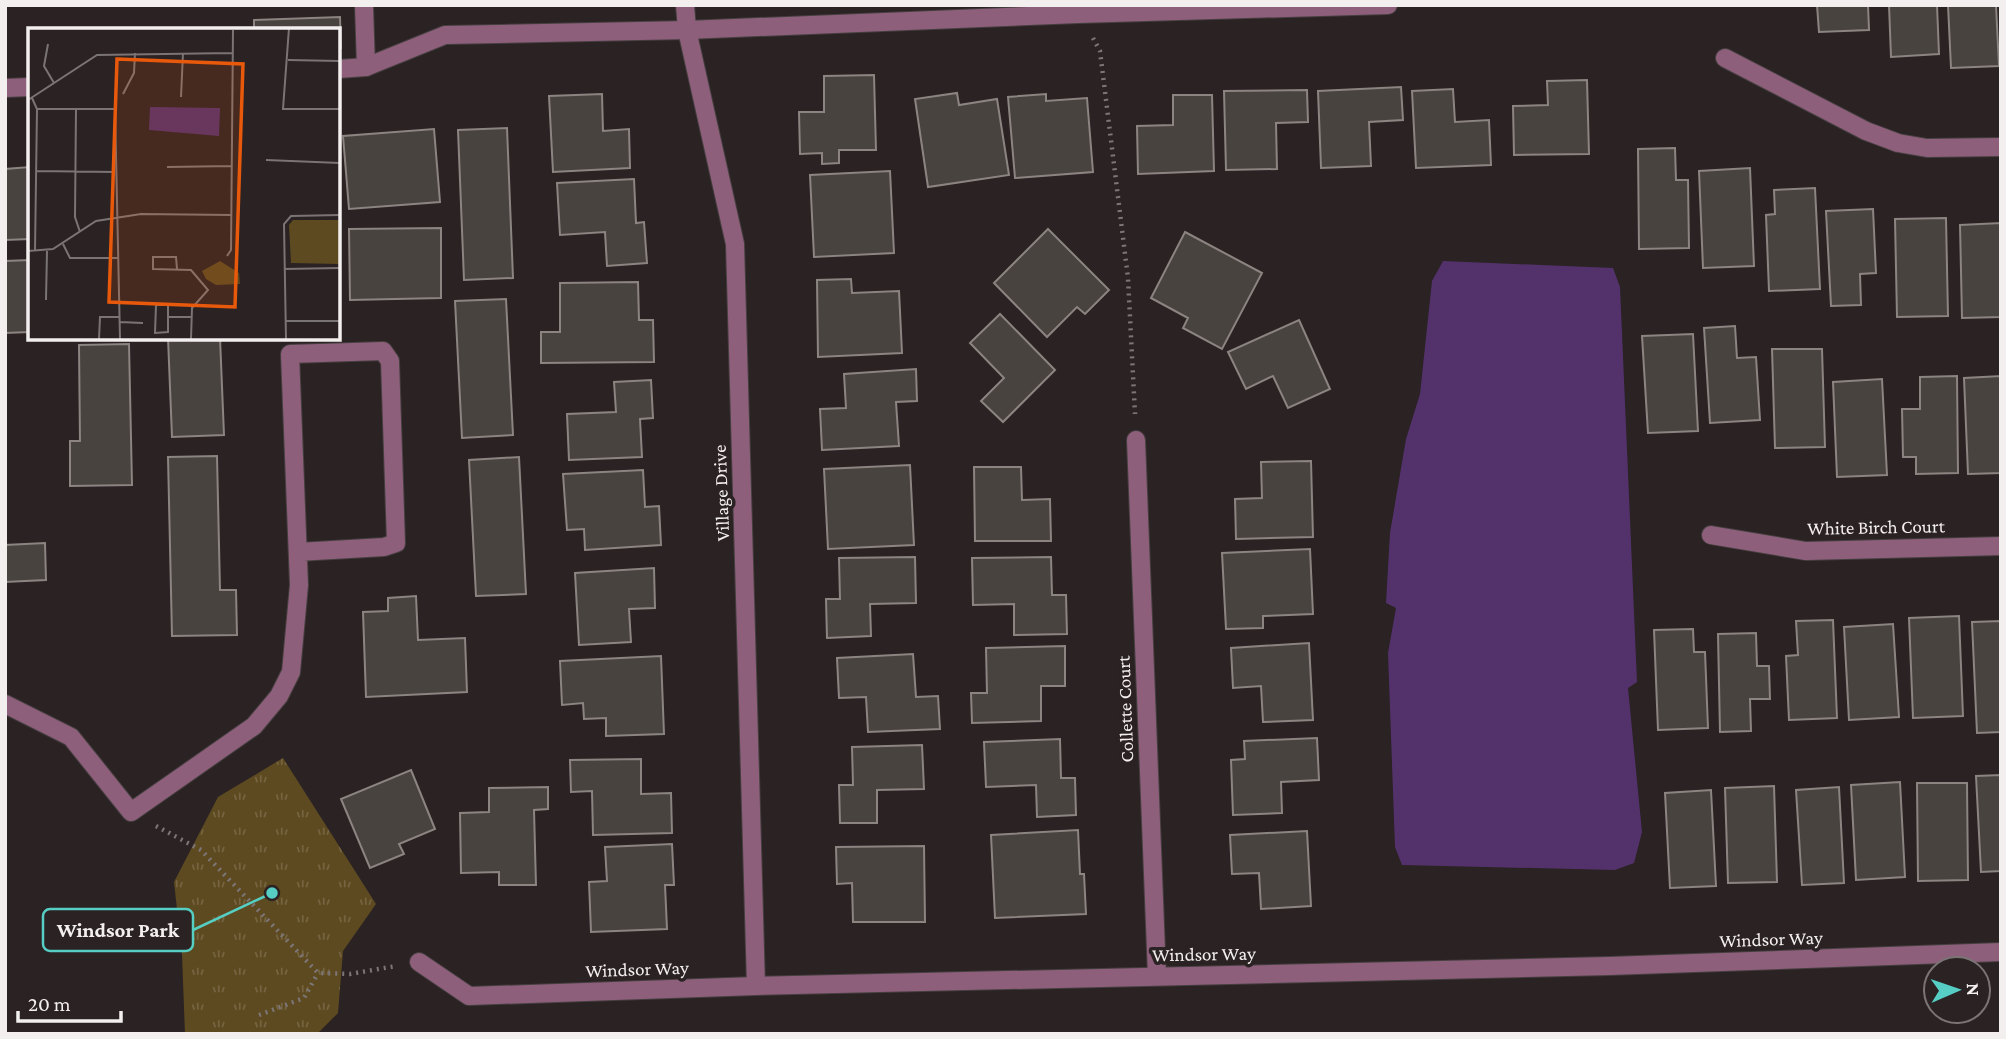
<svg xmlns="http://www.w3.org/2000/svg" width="2006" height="1039" font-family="'Crimson Pro',serif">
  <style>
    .park { fill: url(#park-tufts) }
    .water { fill: #53326c }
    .building { fill: #49433f; stroke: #8b8480; stroke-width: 2 }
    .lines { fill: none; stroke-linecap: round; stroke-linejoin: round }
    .minor-casing { stroke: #463f40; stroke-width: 20 }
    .path { stroke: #7d7677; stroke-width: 4.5; stroke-dasharray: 2 5; stroke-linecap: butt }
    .minor { stroke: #8e5f7b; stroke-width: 18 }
    .labels { text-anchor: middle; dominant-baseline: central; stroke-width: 7; stroke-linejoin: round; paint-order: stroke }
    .street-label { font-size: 19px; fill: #f4efef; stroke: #2a2223 }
    .inset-road { fill: none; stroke: #7b7475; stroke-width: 2 }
    .view { fill: #e8590c; fill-opacity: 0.15; stroke: #e8590c; stroke-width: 3.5 }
    .inset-edge { fill: none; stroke: #f4efef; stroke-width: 3.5 }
    .leader { fill: none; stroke: #56cec3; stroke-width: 2.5 }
    .callout-dot { fill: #56cec3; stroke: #2a2223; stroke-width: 2.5 }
    .callout { fill: #2a2223; stroke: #56cec3; stroke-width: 2.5 }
    .callout-label { font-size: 21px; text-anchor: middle; font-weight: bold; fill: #f4efef }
  </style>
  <defs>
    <pattern id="park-tufts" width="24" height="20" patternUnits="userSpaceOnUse" patternTransform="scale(1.75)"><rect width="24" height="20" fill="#5d4a20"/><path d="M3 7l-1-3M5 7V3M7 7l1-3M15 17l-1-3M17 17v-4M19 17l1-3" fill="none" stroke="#756441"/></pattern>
  </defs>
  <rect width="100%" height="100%" fill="#2a2223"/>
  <path class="park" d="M283,758L376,904L343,951L338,1013L317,1034H185L182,954L174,882L218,797Z"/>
  <path class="water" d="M1443,261L1613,268L1620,287L1637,682L1628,688L1642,832L1634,863L1615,870L1402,865L1395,847L1388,653L1396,608L1386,603L1390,533L1406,439L1420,394L1432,281Z"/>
  <g class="building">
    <path d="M1817,5H1868L1869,30L1819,32Z"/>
    <path d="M1889,5H1937L1939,54L1891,57Z"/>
    <path d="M1948,5H1996L1999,66L1951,68Z"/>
    <path d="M340,17L341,48L338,49V30H254V20Z"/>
    <path d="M874,75L876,150H839V163L822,164V153L800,154L799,112H824V76Z"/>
    <path d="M1587,80L1589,154L1514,155L1513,106L1548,105L1547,81Z"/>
    <path d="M1401,87L1403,120L1369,122L1371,166L1321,168L1318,91Z"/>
    <path d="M1453,89L1455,122L1489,120L1491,165L1416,168L1412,91Z"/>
    <path d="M1307,90L1308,122L1276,123L1277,169L1226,170L1224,91Z"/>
    <path d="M957,93L959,105L997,99L1009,175L928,187L915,99Z"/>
    <path d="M602,94L603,131L629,129L630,168L553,172L549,96Z"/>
    <path d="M1046,94V101L1087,98L1093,172L1015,178L1008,97Z"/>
    <path d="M1173,95H1212L1214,171L1138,174L1137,126L1173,125Z"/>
    <path d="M507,128L513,278L464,280L458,130Z"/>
    <path d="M434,129L440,202L349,209L343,136Z"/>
    <path d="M1675,148L1676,180H1688L1689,248L1639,249L1638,149Z"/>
    <path d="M30,167V239L5,240V169Z"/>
    <path d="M1750,168L1754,266L1703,268L1699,171Z"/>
    <path d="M890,171L894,253L814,257L810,175Z"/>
    <path d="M634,179L636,223L644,222L647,263L607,266L605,232L560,235L557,183Z"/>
    <path d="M1815,188L1820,289L1769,291L1766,215L1775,214L1774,190Z"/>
    <path d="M1873,209L1876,273L1860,274L1861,305L1831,306L1826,211Z"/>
    <path d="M1946,218L1948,316L1897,317L1895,219Z"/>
    <path d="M2001,223V317L1962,318L1960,225Z"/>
    <path d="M441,228V298L350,300L349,229Z"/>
    <path d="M1048,229L1109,290L1085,314L1077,307L1047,337L994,283Z"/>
    <path d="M1185,232L1262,273L1222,349L1183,328L1188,318L1151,298Z"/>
    <path d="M30,260V332L5,333V261Z"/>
    <path d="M851,279L852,293L899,291L902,353L818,357L817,280Z"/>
    <path d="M638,282L639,320H653L654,362L541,363V332H560V283Z"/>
    <path d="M506,299L513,435L462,438L455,301Z"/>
    <path d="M1000,314L1055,370L1003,422L981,401L1004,378L970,343Z"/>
    <path d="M1299,320L1330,389L1288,408L1273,376L1246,389L1228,352Z"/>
    <path d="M1735,326L1737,358L1756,357L1760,420L1710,423L1704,328Z"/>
    <path d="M1693,334L1698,431L1648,433L1642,336Z"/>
    <path d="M168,338H220L224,435L172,437Z"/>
    <path d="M129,344L132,485L70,486V441H80L79,345Z"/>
    <path d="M1772,349H1822L1825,447L1775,448Z"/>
    <path d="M916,369L917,401L896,402L899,446L822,450L820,409L846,408L844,374Z"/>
    <path d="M1957,376L1958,473L1916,474V457H1903L1902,409H1920V377Z"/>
    <path d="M2001,376V473L1968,474L1964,378Z"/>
    <path d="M1882,379L1887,475L1837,477L1833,382Z"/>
    <path d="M651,380L653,418L640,419L642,457L569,460L567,414L616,412L614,382Z"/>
    <path d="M217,456L220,590H236L237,635L172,636L168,457Z"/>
    <path d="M519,457L526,594L476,596L469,460Z"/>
    <path d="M1311,461L1313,537L1236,539L1235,499L1262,498L1261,462Z"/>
    <path d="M910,465L914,545L828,549L824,469Z"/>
    <path d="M974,467H1021L1022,500L1050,499L1051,541H975Z"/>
    <path d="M643,470L645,507L659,506L661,545L585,550L584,529L567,530L563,474Z"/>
    <path d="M45,543L46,580L5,582V545Z"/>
    <path d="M1310,549L1313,614L1263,616V628L1226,629L1222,553Z"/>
    <path d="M915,557L916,603L870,604L871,636L827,638L826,599H840L839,558Z"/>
    <path d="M1051,557L1052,595H1066L1067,634L1014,635V604L973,605L972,558Z"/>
    <path d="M654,568L655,608L629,609L631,642L579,645L575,573Z"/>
    <path d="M416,596L418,640L465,638L467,692L366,697L363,612L388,611V598Z"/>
    <path d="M1959,616L1963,716L1913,718L1909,618Z"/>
    <path d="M1833,620L1837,718L1789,720L1786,656L1798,655L1796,621Z"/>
    <path d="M2001,621V732L1977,733L1972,622Z"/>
    <path d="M1893,624L1899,717L1849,720L1844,627Z"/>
    <path d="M1693,629L1694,652H1705L1708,728L1658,730L1654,630Z"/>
    <path d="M1756,633L1757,666H1769L1770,699H1750L1751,731L1720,732L1718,634Z"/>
    <path d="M1309,643L1313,720L1263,722L1261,686L1233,688L1231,648Z"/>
    <path d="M1065,646V686H1041V721L972,723L971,693H987L986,648Z"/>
    <path d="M913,654L916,697L938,696L940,729L868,732L866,697L839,698L837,658Z"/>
    <path d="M661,656L664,734L606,736V718L584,719L583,703L562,705L560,661Z"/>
    <path d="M1317,738L1319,780L1281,782L1282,813L1233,815L1231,760L1245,759L1244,741Z"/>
    <path d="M1060,739L1061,778H1075L1076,815L1037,817L1036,785L986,787L984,742Z"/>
    <path d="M922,745L924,789L877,790V823H840L839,785H853L852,747Z"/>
    <path d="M641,759V794L671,793L672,833L593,835L592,791L571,792L570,760Z"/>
    <path d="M411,770L435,829L399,844L404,854L370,868L341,799Z"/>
    <path d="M2001,775V871L1981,872L1976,776Z"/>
    <path d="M1900,782L1905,877L1856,880L1851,785Z"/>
    <path d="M1917,783H1967L1968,880L1918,881Z"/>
    <path d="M1774,786L1777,882L1728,883L1725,788Z"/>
    <path d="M548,787V809L534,810L536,885H499V872L461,873L460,813L489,812V788Z"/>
    <path d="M1839,787L1844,883L1802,885L1796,790Z"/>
    <path d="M1711,790L1716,886L1670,888L1665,793Z"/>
    <path d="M1078,830L1080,874H1084L1086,914L995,918L991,835Z"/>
    <path d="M1307,831L1311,906L1261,909L1259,873L1232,874L1230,835Z"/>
    <path d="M672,844L674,885H665L667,929L591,932L589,882L607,881L605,847Z"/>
    <path d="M924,846L925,922H853L852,883L837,884L836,847Z"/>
  </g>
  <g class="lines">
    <defs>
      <g id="minor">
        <path d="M364,5L366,67"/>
        <path d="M685,5L687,30L735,244L756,986"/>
        <path d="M1725,58L1866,131L1898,143L1927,148L2001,147"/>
        <path d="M338,69L366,67L445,35L687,30L1078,14L1388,5"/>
        <path d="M5,88L30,87"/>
        <path d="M1136,440L1157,976"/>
        <path d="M1711,535L1806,551L2001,546"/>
        <path d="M5,704L71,737L131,812L254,726L279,696L291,672L299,585L290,354L383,351L390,361L396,543L384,547L298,552"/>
        <path d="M419,962L469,996L756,986L1609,966L2001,952"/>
      </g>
    </defs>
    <use href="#minor" class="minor-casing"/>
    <g class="path">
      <path d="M1093,38L1100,51L1128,278L1135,414"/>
      <path d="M156,826L201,850L318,973L350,974L396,966"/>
      <path d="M259,1015L304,998L318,973"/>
    </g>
    <use href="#minor" class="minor"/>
  </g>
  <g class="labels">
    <g class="street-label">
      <text transform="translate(721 493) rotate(-92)">Village Drive</text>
      <text transform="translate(1876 527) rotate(-1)">White Birch Court</text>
      <text transform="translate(1125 709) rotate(-92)">Collette Court</text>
      <text transform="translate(1771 939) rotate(-2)">Windsor Way</text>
      <text transform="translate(1204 954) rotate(-1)">Windsor Way</text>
      <text transform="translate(637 969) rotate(-2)">Windsor Way</text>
    </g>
  </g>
  <g transform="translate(28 28)">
    <rect width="312" height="312" fill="#2a2223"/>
    <path d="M265,192H311V236L263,235L261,197ZM192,233L211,245L212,256L188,257L178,251L174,243Z" fill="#5d4a20"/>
    <path d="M122,79L192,80L191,108L121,102Z" fill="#53326c"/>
    <path class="inset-road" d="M261,0L255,81H312M20,16L16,38L26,55M260,32L312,33M95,66L106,45L107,25M153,69L155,25M4,70L9,81L7,223M0,72L69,27L204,25M9,81H87L92,311M48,81L47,189L52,204M238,132L312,135M139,139L204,138M8,143L87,144M35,216L42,230H90M0,223L25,221L68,193L113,186L203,187M199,228L203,222L205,2M149,241L148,229H125V241L163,242L180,262L164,280L163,311M256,241L312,240M18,272L19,223M128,277H140V304L127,305ZM140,289H163M258,293H312M92,294L115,295M71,311L72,289H92M258,311L256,196L263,188L312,187"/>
    <path class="view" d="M89,31L215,36L207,279L81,274Z"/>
    <rect width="312" height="312" class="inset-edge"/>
  </g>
  <path class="leader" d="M272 893L193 930"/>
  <circle class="callout-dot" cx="272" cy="893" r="7"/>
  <rect class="callout" x="43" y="909" width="150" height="42" rx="7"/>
  <g class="callout-label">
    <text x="118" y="937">Windsor Park</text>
  </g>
  <rect width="2006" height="1039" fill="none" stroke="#f4efef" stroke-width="14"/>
  <g transform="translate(1957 990) rotate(88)"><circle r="33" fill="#2a2223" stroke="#7b7475" stroke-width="2"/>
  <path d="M0-5L12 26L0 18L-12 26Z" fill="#56cec3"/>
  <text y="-10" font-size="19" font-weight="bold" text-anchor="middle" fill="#f4efef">N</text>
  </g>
  <path d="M18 1011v10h103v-10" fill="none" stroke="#f4efef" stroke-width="3.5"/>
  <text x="28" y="1011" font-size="21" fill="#f4efef" stroke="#2a2223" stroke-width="5" paint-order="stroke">20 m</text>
</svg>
